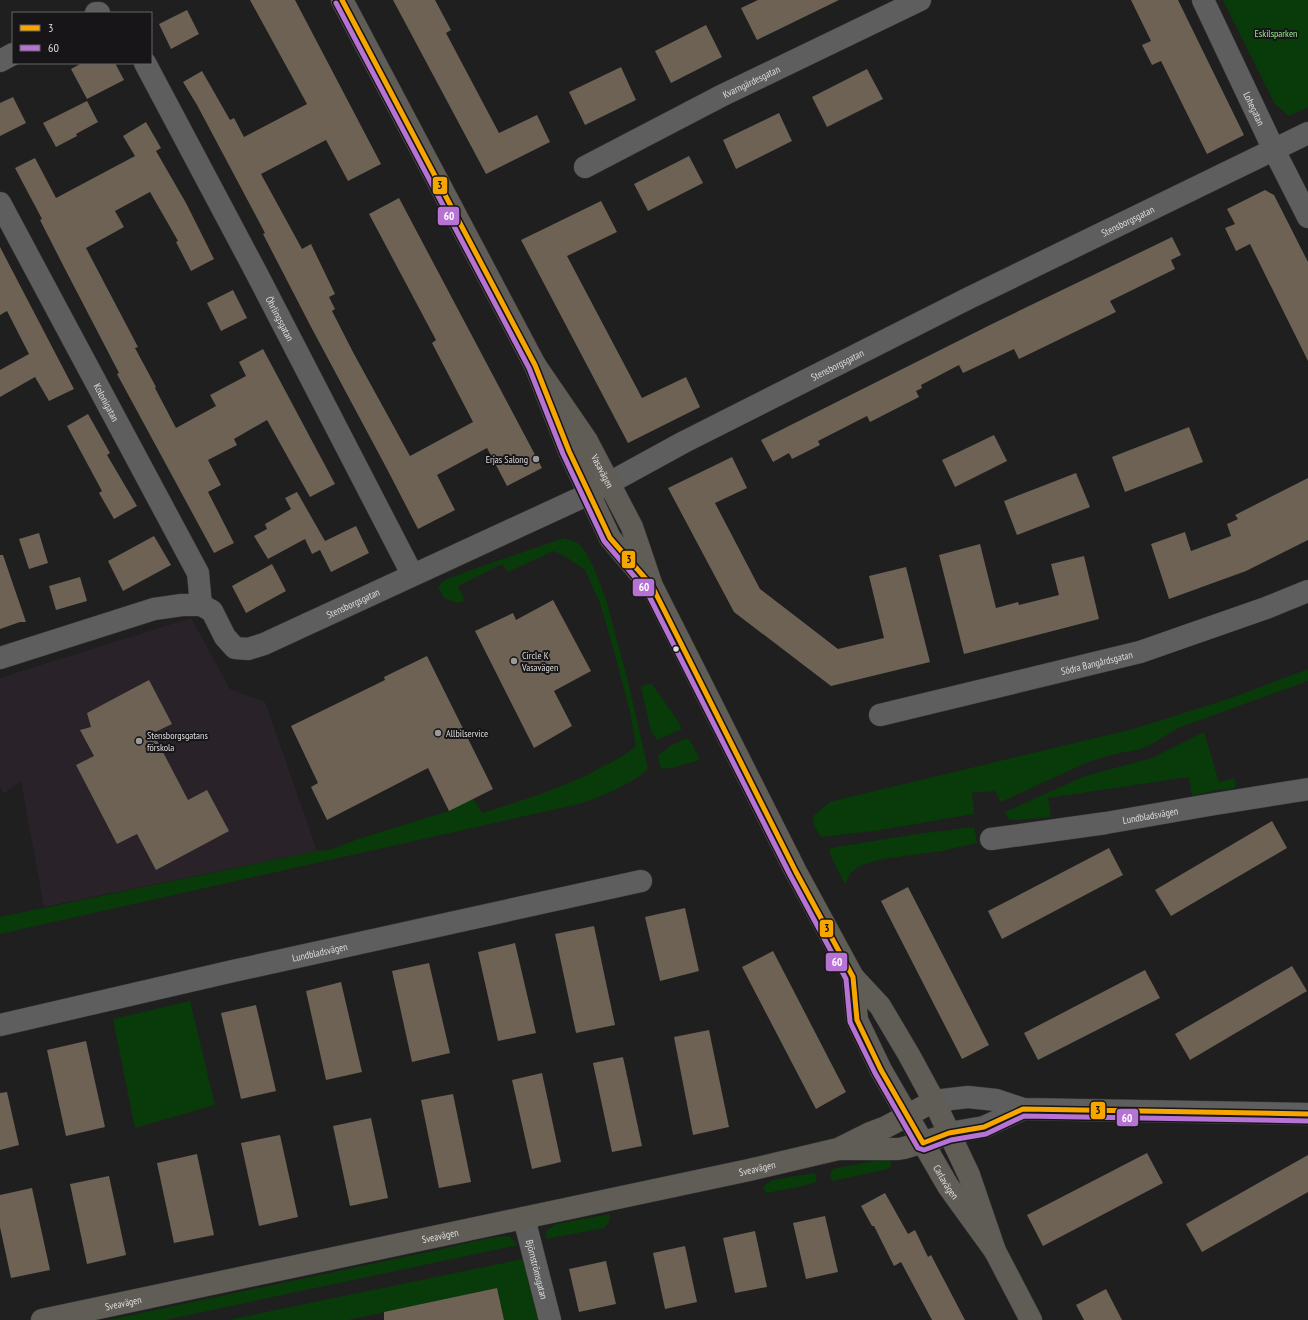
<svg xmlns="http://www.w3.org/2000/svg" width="1308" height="1320" font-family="'PT Sans Narrow',sans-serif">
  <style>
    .built { fill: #292329 }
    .green { fill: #093a09 }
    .building { fill: #6d6254 }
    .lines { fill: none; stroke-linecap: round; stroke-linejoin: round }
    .minor-casing { stroke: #3c3b3c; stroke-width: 23 }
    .major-casing { stroke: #3c3b3c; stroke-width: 23 }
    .minor { stroke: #5e5e5e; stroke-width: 22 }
    .major { stroke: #605d57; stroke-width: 22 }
    .bus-1-casing { stroke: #171517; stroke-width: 8 }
    .bus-2-casing { stroke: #171517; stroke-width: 8 }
    .bus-1 { stroke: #f7a600; stroke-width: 5 }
    .bus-2 { stroke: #b673d3; stroke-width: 5 }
    .poi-dot { fill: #9b9a9b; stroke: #171517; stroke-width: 1.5 }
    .bus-dot { fill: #dedcde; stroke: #171517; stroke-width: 1.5 }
    .labels { text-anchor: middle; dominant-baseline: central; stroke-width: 4; stroke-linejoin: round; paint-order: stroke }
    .park-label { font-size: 10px; fill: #99eb93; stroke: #171517 }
    .street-label { font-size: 10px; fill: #dedcde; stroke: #171517 }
    .poi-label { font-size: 10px; fill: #dedcde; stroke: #171517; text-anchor: start }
    .line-badge { stroke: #171517; stroke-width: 1.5 }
    .badge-label { font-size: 11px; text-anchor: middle; font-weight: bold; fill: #fff }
    .pale-badge-label { font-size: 11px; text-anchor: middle; font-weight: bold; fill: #111 }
  </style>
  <rect width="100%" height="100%" fill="#1f1f1f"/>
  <path class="built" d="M191,618L230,689L265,702L317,851L44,907L21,781L3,794L0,786V678Z"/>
  <g class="green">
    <path d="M1223,0H1308V107L1289,116L1275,104Z"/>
    <path d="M564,538L578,543L585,551L593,566L606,599L628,681L648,769C629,786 606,794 583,803L0,934V917L317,851L330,850L358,839L449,811L473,798L482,813C523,800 564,788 602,767C614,761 626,755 636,746L630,712L616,659L600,603L585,570L566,557L554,551L508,572L502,564L458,586L465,601L457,603L444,598L438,587L445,580L471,570Z"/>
    <path d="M1308,669V681L1178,728L1152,744L1141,749L1115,754L1088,762L1001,802L995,791L972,793L974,814L874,831L821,837L814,826L813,816L830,802H829L1133,729L1228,699Z"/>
    <path d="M651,683L676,718L682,729L657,740L651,731L641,687Z"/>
    <path d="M1204,732L1219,782L1234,778L1236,786L1232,789L1217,790L1192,796L1189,777L1048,798L1051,817L1018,820L1009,819L1005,812L1085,776L1152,758Z"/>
    <path d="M687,738L692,744L700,760L672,768L661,769L658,756L670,746Z"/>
    <path d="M974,827L977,843L942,851L882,859L859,866L850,874L845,884L829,853L831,848L917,834Z"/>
    <path d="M190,1001L215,1105L135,1128L113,1019Z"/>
    <path d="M889,1158L892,1164L888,1169L833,1181L830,1177L832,1169Z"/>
    <path d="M815,1173L817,1181L808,1185L766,1193L763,1187L772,1180Z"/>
    <path d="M610,1214L609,1222L604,1228L545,1239L547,1230L556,1224Z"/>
    <path d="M509,1236L518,1245L165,1320H108L428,1252L489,1238Z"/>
    <path d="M523,1259L538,1320H504L497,1288L348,1320H228Z"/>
  </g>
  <g class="building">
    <path d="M250,0H295L381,164L348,181L326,140L261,174L302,249L311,244L335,294L329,297L335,309L332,311L354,354L410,456L473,422L432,343L436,340L369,214L399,198L542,468L507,486L487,448L437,475L455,510L418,529L387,469L310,325L263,234L265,233L197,105L183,82L202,71L230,120L234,118L244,137L307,104Z"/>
    <path d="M393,0H435L451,30L446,33L499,133L537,115L550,142L486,174Z"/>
    <path d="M758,0H839L757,40L741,8Z"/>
    <path d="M1131,0H1178L1244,135L1207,154L1161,61L1152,65L1142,45L1151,41Z"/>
    <path d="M187,10L199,34L171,49L159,24Z"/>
    <path d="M706,25L722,57L671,83L655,51Z"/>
    <path d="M82,63H115L124,80L87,99L71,69Z"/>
    <path d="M621,67L636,100L585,125L569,92Z"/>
    <path d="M867,69L883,99L827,127L812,97Z"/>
    <path d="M13,97L26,123L0,136V103Z"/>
    <path d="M87,101L98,122L76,134L77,136L56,147L43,123Z"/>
    <path d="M779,113L792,141L736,169L723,140Z"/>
    <path d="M146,122L161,148L156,151L186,203L214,259L191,271L176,242L178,241L150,192L115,211L124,227L86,248L138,347L135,348L156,387L155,388L176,428L216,406L210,395L246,376L239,362L263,349L335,484L310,497L267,420L234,439L237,445L208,460L221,485L208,492L234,543L214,553L117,374L119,373L65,269L40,220L42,219L15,168L35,158L56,198L135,156L123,136Z"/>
    <path d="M689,156L703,183L648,211L634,184Z"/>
    <path d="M1265,190L1274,195L1308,262V361L1250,244L1236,251L1225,228L1235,224L1227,209Z"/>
    <path d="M601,201L617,232L567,256L642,398L686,377L700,407L628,443L521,240Z"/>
    <path d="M1172,237L1181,255L1171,260L1175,269L1110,301L1116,312L1019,359L1014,349L963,373L959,365L921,385L922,388L916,391L919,397L870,422L867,416L818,441L820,445L792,459L789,453L773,462L761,440L996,322Z"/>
    <path d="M0,247L74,389L49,401L35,377L0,397V370L29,354L7,311L0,315Z"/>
    <path d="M233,290L247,318L221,331L207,303Z"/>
    <path d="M88,414L110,453L107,455L137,506L114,519L99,493L102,491L67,426Z"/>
    <path d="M1189,427L1203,462L1125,492L1112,457Z"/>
    <path d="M994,435L1007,461L955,487L942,460Z"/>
    <path d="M732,457L747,488L715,503L760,589L838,649L884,638L869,576L906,567L930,662L831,686L734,612L668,488Z"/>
    <path d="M1076,473L1090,507L1017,535L1004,501Z"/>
    <path d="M1308,478V540L1246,571L1169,599L1151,544L1185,532L1191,551L1231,536L1227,524L1238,519L1235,515Z"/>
    <path d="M297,492L325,541L356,526L369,553L331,572L320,550L312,554L305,539L268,559L254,536L267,529L265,524L291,509L285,498Z"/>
    <path d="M39,533L48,563L29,569L19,539Z"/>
    <path d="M154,536L171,565L123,591L108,561Z"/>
    <path d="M980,544L996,608L1018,602L1019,605L1059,595L1051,564L1084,556L1099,619L964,654L939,555Z"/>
    <path d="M0,555H3L26,622H20L0,629Z"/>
    <path d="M272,564L286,591L246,613L232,586Z"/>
    <path d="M80,577L87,601L56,610L49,586Z"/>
    <path d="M553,600L591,671L554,691L572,726L534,748L475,631L513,613L516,620Z"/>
    <path d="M427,656L493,789L449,811L428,768L327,820L311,787L318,783L291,726L385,680L384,677Z"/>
    <path d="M149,680L172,724L153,733L188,800L207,790L229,831L156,870L137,834L117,844L76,765L94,756L80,730L91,727L87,713Z"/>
    <path d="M1272,821L1287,848L1171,916L1155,890Z"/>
    <path d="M1109,848L1123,875L1002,939L988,911Z"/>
    <path d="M908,887L989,1045L962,1059L881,901Z"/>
    <path d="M685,908L699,971L660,981L645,917Z"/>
    <path d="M594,926L615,1025L576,1033L555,934Z"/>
    <path d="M515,943L536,1033L498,1041L478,952Z"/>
    <path d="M773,951L846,1092L816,1109L742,967Z"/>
    <path d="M429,963L450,1053L412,1062L392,971Z"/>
    <path d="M1292,966L1307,991L1190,1060L1175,1034Z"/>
    <path d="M1145,970L1160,998L1038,1060L1024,1033Z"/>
    <path d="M341,982L362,1072L326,1080L306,991Z"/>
    <path d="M256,1005L276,1091L241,1099L221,1013Z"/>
    <path d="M709,1030L729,1127L693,1135L674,1037Z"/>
    <path d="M86,1041L105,1127L66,1136L47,1050Z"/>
    <path d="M623,1057L642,1146L612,1152L593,1063Z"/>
    <path d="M542,1073L561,1162L532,1169L512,1080Z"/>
    <path d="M7,1092L19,1145L0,1150V1093Z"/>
    <path d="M453,1094L471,1182L439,1188L421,1100Z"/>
    <path d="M371,1118L388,1198L350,1206L333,1126Z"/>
    <path d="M280,1135L298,1217L259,1226L241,1143Z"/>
    <path d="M1147,1153L1163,1183L1043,1246L1027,1215Z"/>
    <path d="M197,1154L214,1235L174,1243L157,1163Z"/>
    <path d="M1308,1155V1192L1202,1252L1186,1224Z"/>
    <path d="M109,1176L126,1255L87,1264L70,1184Z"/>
    <path d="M32,1188L50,1270L11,1278L0,1227V1195Z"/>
    <path d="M885,1193L908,1234L915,1230L928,1257L931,1255L965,1320H932L901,1262L894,1266L874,1226H872L861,1206Z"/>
    <path d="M825,1216L838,1272L806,1279L793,1223Z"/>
    <path d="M755,1231L767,1287L735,1293L723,1238Z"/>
    <path d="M685,1246L697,1302L665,1309L653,1253Z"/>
    <path d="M606,1261L616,1304L579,1312L569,1269Z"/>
    <path d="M497,1288L504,1320H384V1312Z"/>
    <path d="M1106,1289L1122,1320H1084L1076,1305Z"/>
  </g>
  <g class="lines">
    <defs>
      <g id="minor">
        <path id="s1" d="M1203,0L1274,150L1308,217"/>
        <path d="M96,13H99"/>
        <path d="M0,61L13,54"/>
        <path id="s2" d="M145,63L257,274L412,574"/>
        <path id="s3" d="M585,167L723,95L920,0"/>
        <path id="s4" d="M0,203L198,573L201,605"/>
        <path id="s5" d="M0,658L154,609L182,605H201L212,611L225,637L235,648L248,649L264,644L589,494L684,442L969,298L1308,133"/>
        <path id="s6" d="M880,715L1140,652L1266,608L1308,591"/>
        <path id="s7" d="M991,839L1106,823L1209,805L1308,789"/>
        <path id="s8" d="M0,1025L233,971L641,881"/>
        <path d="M934,1101L968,1097L996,1100L1023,1109L1308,1114"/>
        <path d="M949,1133L984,1127L1023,1109"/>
        <path id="s9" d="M524,1218L550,1320"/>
      </g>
      <g id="major">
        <path d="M342,0L535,365L569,451L610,538L644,578"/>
        <path id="s10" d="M535,365L587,441L632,527L652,586L796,872L853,977L880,1006L909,1055L934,1101L969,1175L995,1251"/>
        <path id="s11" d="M853,977L857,1020L881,1070L948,1186L995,1251L1031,1320"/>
        <path d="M841,1149H898L904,1148L937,1138"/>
        <path id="s12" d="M42,1320L749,1170L838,1149L870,1133L886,1127L934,1101"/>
      </g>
    </defs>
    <use href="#minor" class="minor-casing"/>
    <use href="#major" class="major-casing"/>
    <use href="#minor" class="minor"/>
    <use href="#major" class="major"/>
    <defs>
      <path id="bus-1" d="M342,0L535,365L569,451L610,538L652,586L796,872L853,977L857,1020L881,1070L923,1143L949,1133L984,1127L1023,1109L1308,1114"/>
      <path id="bus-2" d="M336,3L529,368L563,454L604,541L646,590L790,875L846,979L850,1022L875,1073L918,1148L924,1150L951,1140L986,1134L1024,1116L1308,1121"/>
    </defs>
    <use href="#bus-1" class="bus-1-casing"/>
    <use href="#bus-2" class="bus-2-casing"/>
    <use href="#bus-1" class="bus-1"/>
    <use href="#bus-2" class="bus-2"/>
  </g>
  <g class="poi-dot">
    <circle cx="536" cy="459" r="4"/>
    <circle cx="514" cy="661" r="4"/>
    <circle cx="438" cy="733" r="4"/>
    <circle cx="139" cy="741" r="4"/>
  </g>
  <circle class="bus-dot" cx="676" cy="649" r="3.5"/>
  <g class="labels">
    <g class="park-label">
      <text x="1276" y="33">Eskilsparken</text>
    </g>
    <g class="street-label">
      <text stroke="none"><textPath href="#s3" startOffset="187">Kvarngärdesgatan</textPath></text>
      <text stroke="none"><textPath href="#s1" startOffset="120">Lohegatan</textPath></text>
      <text stroke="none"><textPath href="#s5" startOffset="1257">Stensborgsgatan</textPath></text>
      <text stroke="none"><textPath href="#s2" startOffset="289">Öhrlingsgatan</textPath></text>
      <text stroke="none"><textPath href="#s5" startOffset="933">Stensborgsgatan</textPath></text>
      <text stroke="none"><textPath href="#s4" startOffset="226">Kolonigatan</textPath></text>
      <text stroke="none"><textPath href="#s10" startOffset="126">Vasavägen</textPath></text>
      <text stroke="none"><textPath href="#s5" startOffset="393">Stensborgsgatan</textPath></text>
      <text stroke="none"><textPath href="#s6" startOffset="223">Södra Bangårdsgatan</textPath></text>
      <text stroke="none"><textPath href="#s7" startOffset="161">Lundbladsvägen</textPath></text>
      <text stroke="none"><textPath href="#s8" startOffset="328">Lundbladsvägen</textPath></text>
      <text stroke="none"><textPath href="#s12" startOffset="731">Sveavägen</textPath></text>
      <text stroke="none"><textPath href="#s11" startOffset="228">Carlavägen</textPath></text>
      <text stroke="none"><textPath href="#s12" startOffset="407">Sveavägen</textPath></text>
      <text stroke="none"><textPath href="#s9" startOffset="53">Björnströmsgatan</textPath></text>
      <text stroke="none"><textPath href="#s12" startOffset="83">Sveavägen</textPath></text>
    </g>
    <g class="poi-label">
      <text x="528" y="459" text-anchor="end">Erjas Salong</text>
      <text x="522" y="655">Circle K<tspan x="522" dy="12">Vasavägen</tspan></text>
      <text x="446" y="733">Allbilservice</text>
      <text x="147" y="735">Stensborgsgatans<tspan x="147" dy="12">förskola</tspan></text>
    </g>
  </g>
  <g class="line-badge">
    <rect x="432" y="176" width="16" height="19" rx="4" fill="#f7a600"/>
    <rect x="437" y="206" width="23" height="20" rx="4" fill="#b673d3"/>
    <rect x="621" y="550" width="15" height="19" rx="4" fill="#f7a600"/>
    <rect x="632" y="578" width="23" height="19" rx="4" fill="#b673d3"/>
    <rect x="819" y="919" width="15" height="19" rx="4" fill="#f7a600"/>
    <rect x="825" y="952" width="23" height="20" rx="4" fill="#b673d3"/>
    <rect x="1090" y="1101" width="16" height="19" rx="4" fill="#f7a600"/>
    <rect x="1116" y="1108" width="23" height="19" rx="4" fill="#b673d3"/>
  </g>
  <g class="badge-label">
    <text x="449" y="220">60</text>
    <text x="644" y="591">60</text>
    <text x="837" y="966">60</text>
    <text x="1127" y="1122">60</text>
  </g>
  <g class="pale-badge-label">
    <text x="440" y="189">3</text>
    <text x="629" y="563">3</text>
    <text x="827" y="932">3</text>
    <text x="1098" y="1114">3</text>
  </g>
  <rect x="12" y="12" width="140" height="52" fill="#171517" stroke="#676567"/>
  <rect x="20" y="25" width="20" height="6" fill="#f7a600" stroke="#676567"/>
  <text x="48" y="32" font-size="12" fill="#dedcde">3</text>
  <rect x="20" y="45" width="20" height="6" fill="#b673d3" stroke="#676567"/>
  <text x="48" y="52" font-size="12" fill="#dedcde">60</text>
</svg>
